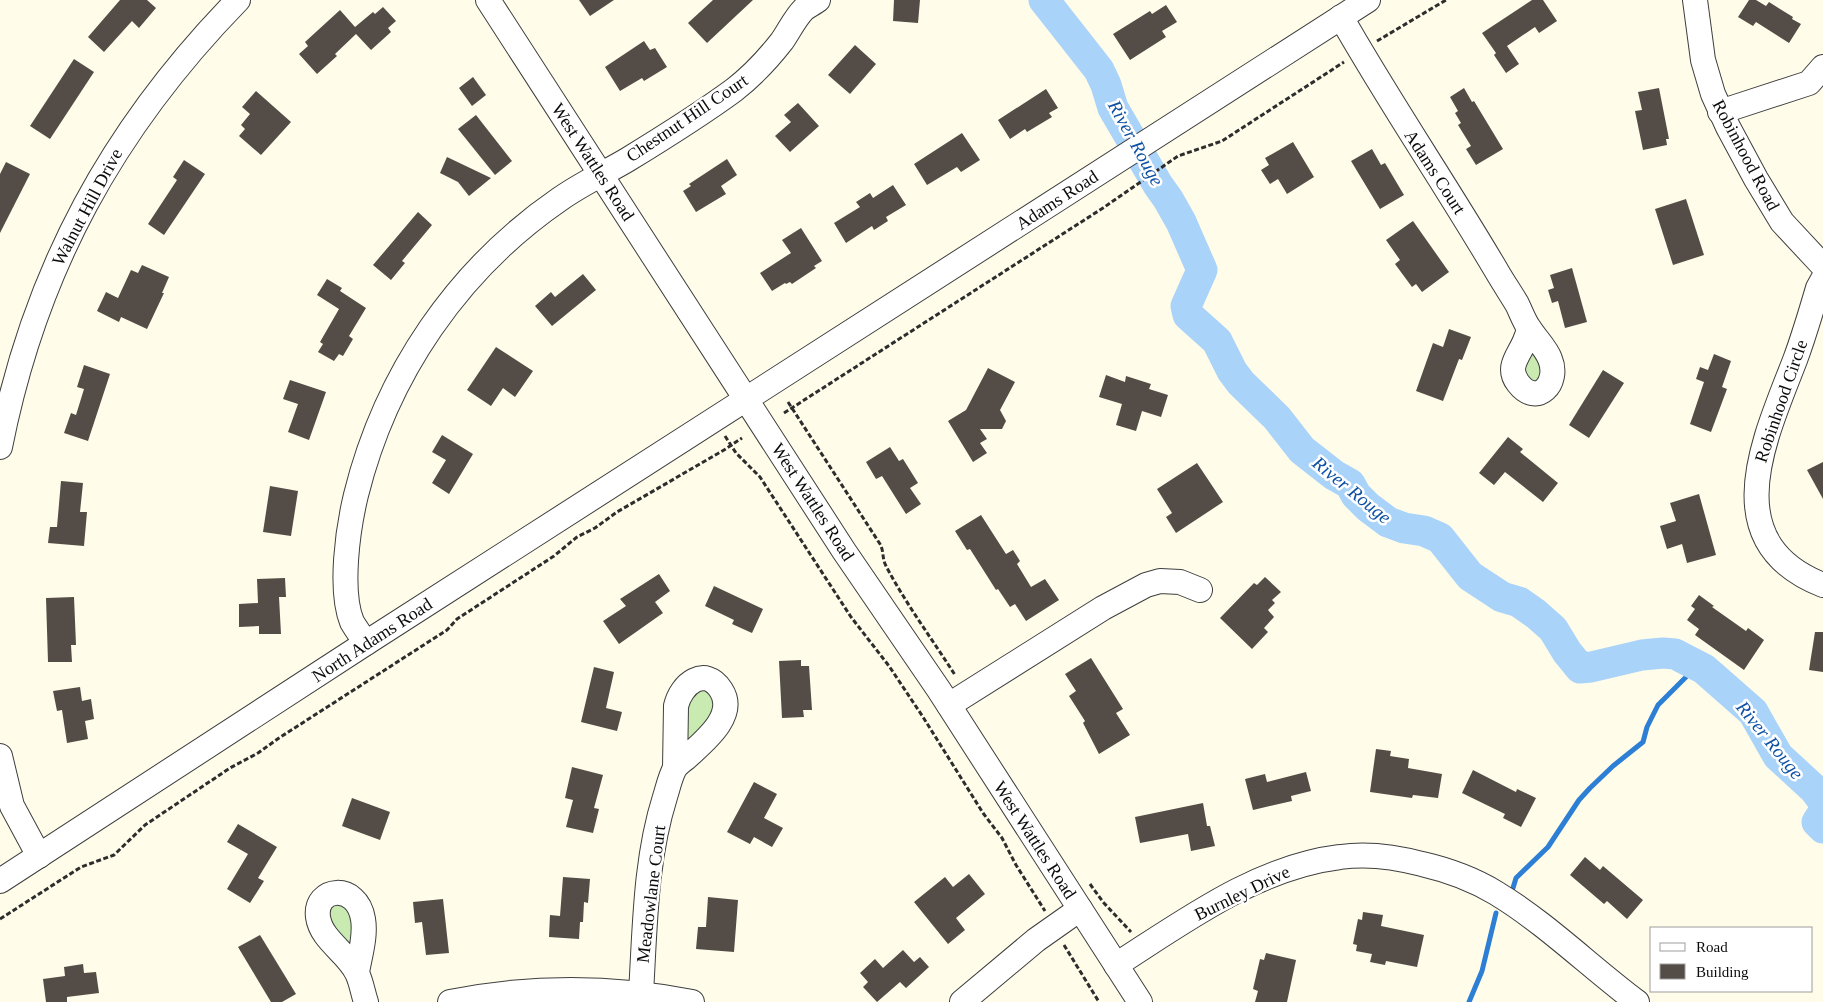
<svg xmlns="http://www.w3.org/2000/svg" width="1823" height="1002" font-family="Georgia,serif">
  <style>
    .green { fill: #c9ebb1 }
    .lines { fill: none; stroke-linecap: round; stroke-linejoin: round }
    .stream { stroke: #2d7fd5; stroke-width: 5 }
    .river { stroke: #aad3fa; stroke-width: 31 }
    .building { fill: #544d47 }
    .minor-casing { stroke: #3e3e3e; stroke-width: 26 }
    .path { stroke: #2d2d2d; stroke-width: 3; stroke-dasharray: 5 2.5; stroke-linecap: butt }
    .minor { stroke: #fff; stroke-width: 24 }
    .labels { text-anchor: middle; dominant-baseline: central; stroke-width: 5; stroke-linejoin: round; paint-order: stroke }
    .street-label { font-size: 18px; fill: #0b0b0b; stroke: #fff }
    .water-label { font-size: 19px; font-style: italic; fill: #0e51a3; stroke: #fff }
  </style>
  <rect width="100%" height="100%" fill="#fffde9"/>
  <g class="green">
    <path d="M1531,353H1535L1544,374L1535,385L1519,373Z"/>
    <path d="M704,688L716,696L713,718L687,741V700Z"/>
    <path d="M340,901L354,916L350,952L330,927L328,908Z"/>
  </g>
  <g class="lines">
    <g class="stream">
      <path d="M1513,888L1516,878L1548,847L1579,800L1590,788L1613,766L1643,742L1647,727L1658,705L1697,666"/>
      <path d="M1469,1002L1482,971L1496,913"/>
    </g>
    <g class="river">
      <path d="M1044,0L1099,70L1106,85L1113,108L1158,185L1168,199L1181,222L1202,270L1186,306L1188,315L1217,341L1232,371L1241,383L1277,418L1302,450L1334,475L1350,484L1356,495L1368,507L1388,522L1404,528L1424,531L1440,538L1470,576L1502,597L1519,602L1536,614L1553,629L1567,652L1580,668L1591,667L1642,655L1663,653L1675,654L1704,669L1753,712L1778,756L1814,789L1823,801"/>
      <path d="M1823,813L1817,822L1823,828"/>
    </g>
  </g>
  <g class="building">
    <path d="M120,0H147L156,8L139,28L132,21L104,52L88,37Z"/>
    <path d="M579,0H614L590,16Z"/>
    <path d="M713,0H753L707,43L688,23Z"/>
    <path d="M894,0H920L918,23L893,21Z"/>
    <path d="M1532,0H1543L1557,21L1539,33L1535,27L1507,46L1519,64L1506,73L1494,55L1496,53L1482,33Z"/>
    <path d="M1749,0H1756L1766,6L1769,2L1793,17L1792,19L1801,24L1789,43L1756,22L1753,26L1738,17Z"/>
    <path d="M1166,5L1177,22L1162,31L1166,37L1130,60L1113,34L1150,11L1152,14Z"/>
    <path d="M383,7L396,21L388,28L391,32L371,50L356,34L335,54L337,56L317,74L299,54L308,46L305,42L340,10L355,27L373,12L375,14Z"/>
    <path d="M644,41L650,50L655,48L667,67L644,81L642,78L620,91L605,67Z"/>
    <path d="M855,45L876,64L850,94L828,75Z"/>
    <path d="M74,59L94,72L50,139L30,126Z"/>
    <path d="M473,77L486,95L472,106L459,88Z"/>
    <path d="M1464,88L1472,102L1474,101L1503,149L1476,165L1466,149L1471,146L1458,125L1461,123L1455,113L1458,111L1450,97Z"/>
    <path d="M1659,88L1669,139H1666L1667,145L1643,150L1635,111L1642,110L1638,92Z"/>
    <path d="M1046,89L1058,108L1049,113L1052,117L1027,132L1025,129L1010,139L998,120Z"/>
    <path d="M256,91L291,122L261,155L239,136L245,129L241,125L250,114L242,107Z"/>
    <path d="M798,103L819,126L790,152L775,136L791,122L784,115Z"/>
    <path d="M476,115L512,161L495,175L458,129Z"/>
    <path d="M962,133L980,160L961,172L957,167L927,185L914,164Z"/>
    <path d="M1293,142L1314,177L1287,194L1278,179L1270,184L1261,170L1269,165L1265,158Z"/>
    <path d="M1372,149L1381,165L1385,163L1404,195L1380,209L1351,161Z"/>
    <path d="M447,157L491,178L469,196L458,182L440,173Z"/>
    <path d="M727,159L737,175L721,186L726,194L696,212L683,191L691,186L689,184Z"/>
    <path d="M184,160L205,174L164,235L148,224L177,180L173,177Z"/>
    <path d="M6,162L30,174L0,233V174Z"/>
    <path d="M893,185L906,205L886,217L888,221L874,230L872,226L846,243L834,223L860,207L856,202L870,193L873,198Z"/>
    <path d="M1686,199L1704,255L1673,265L1655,209Z"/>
    <path d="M418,212L432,225L402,261L405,263L391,280L373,265Z"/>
    <path d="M1413,221L1449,272L1422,292L1416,284L1412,287L1395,264L1400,260L1386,240Z"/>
    <path d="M801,228L822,261L814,266L816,268L792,284L790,282L786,284L785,283L772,291L760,273L791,253L782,240Z"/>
    <path d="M142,265L169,277L162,293H164L147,329L121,317L119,322L97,311L106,292L118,298L131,270L138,273Z"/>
    <path d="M1572,268L1587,322L1565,328L1558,301L1552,303L1548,290L1554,288L1550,275Z"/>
    <path d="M583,274L596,290L552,326L535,306L551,292L555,297Z"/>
    <path d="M327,279L342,288L340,291L366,308L349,336L353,339L343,356L339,354L334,361L318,352L323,344L320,342L339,309L317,295Z"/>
    <path d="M1449,329L1471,337L1462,360L1459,359L1443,401L1416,391L1433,343L1443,347Z"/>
    <path d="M496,347L533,371L515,397L503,388L491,406L467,390Z"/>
    <path d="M1714,354L1731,361L1722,387L1727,389L1711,432L1690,424L1704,382L1696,379L1700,367L1708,370Z"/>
    <path d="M84,365L110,374L88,441L64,433L71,413L76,415L84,389L77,387Z"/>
    <path d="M988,368L1015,382L1000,410L1006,421L1002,429H980L987,439L980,443L987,453L973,462L948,421L966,410Z"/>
    <path d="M1603,370L1624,383L1589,438L1569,425Z"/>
    <path d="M1106,375L1125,382L1126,376L1151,384L1149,389L1168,395L1161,417L1142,411L1136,431L1116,425L1122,404L1099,397Z"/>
    <path d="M290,380L326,392L309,440L288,432L298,404L283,399Z"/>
    <path d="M442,435L473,454L449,494L432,483L446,460L432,452Z"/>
    <path d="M1508,437L1523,449L1520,452L1558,483L1543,502L1505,472L1494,485L1479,473Z"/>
    <path d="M890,447L899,461L903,459L918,483L910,488L921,504L906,514L882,476L876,479L866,462Z"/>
    <path d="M1823,462V499L1807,470Z"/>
    <path d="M1197,463L1223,502L1176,533L1166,517L1172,513L1157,489Z"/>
    <path d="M61,481L83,483L80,512H87L84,546L48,543L50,527H57Z"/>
    <path d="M270,486L298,491L291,536L263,532Z"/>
    <path d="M1699,494L1716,555L1687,563L1682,544L1667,549L1660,526L1676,521L1670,503Z"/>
    <path d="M981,515L1006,554L1013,550L1020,561L1017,564L1031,587L1045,579L1059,600L1026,621L1015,604L1010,607L998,589L996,590L970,549L967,550L955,531Z"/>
    <path d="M659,574L670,591L655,602L663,613L619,644L603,621L626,606L620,599Z"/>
    <path d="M1265,577L1281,592L1272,600L1275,603L1268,610L1274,617L1264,628L1268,632L1252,649L1220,618L1254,583L1257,585Z"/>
    <path d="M285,578L286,597H279L281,634H259V626L239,627V604L258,603L257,579Z"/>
    <path d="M714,586L763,609L752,633L732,624L734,620L705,606Z"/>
    <path d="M1699,595L1714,606L1712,607L1746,631L1748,628L1764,640L1744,670L1695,635L1699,629L1687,620L1695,609L1691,606Z"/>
    <path d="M74,597L76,645H71L72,662H48L46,598Z"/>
    <path d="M1815,632H1823V672L1809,670Z"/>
    <path d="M1091,658L1123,709L1116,713L1130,735L1099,754L1083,723L1085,721L1069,696L1076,691L1065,674Z"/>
    <path d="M801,660V666H809L812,710H803L804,717L782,718L779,661Z"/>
    <path d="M594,667L614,672L606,708L622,712L617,731L581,722Z"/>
    <path d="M80,687L82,701L91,699L94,719L85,721L88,739L67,743L62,710L57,711L53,691Z"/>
    <path d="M1376,749L1391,751L1390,756L1409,759L1408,768L1442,774L1438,798L1413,795L1412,798L1370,792Z"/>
    <path d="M572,767L603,775L594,808L599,809L593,833L566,827L573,800L565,798Z"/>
    <path d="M1473,770L1516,792L1517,789L1536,798L1521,827L1503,818L1505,814L1462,793Z"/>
    <path d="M1306,772L1311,791L1291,796L1292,801L1253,810L1245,779L1265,774L1267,782Z"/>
    <path d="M754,782L777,794L764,818L783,828L772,847L754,837L750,844L727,832Z"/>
    <path d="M352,798L390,812L380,840L342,826Z"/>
    <path d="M1203,803L1207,826H1210L1215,846L1191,851L1188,834L1140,843L1135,817Z"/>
    <path d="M238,824L277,847L258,878L264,881L250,903L227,889L248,854L227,842Z"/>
    <path d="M1585,857L1600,870L1603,866L1643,900L1627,919L1607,901L1604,904L1570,875Z"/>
    <path d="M969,874L985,894L956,918L965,930L948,944L914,902L945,877L953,887Z"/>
    <path d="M563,877L590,879L588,903L584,902L583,922H580L579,939L549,937L550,915L560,916Z"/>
    <path d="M708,897L738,900L734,952L696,949L698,927H706Z"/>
    <path d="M443,899L449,953L426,955L422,922L415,923L413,902Z"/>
    <path d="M1363,912L1383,915L1381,926L1424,935L1417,967L1386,961L1385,965L1370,962L1372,954L1356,951L1357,945L1353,944L1358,919L1362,920Z"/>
    <path d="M260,935L296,994L282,1002H271L238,947Z"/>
    <path d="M903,950L914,962L920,957L929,967L906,988L900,982L877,1002L863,987L868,982L860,973L875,959L883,968Z"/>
    <path d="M1266,953L1296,960L1287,1002H1255L1258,991L1253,989L1260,959L1264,960Z"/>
    <path d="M83,964L84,973L96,972L99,993L67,997V1002H46L43,979L65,976L64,967Z"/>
  </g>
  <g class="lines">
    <defs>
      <g id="minor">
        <path d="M488,0L844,551L939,690L1140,1002"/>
        <path d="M1695,0L1703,60L1713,94L1728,127L1756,179L1782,222L1823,266"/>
        <path d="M1341,17C1391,105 1448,188 1499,275C1505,285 1511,294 1517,304C1521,312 1524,321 1529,328C1535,338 1546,348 1550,359C1560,383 1537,408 1518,383C1505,366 1521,354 1526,338C1528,335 1528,330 1528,327"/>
        <path d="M1720,112L1809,83L1823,67"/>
        <path d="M1823,279L1818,288C1811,312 1804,336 1795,360C1765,438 1714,542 1823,585"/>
        <path d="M0,447C35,270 113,128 238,0"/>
        <path d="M366,643C362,637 356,629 352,622C339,590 348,528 356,495C386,374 458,269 560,199C581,184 605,173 627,160C663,138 700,115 734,90C752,76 768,59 782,41C789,31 795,18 804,9C808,6 814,3 818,0"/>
        <path d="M949,705L1103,608L1146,585L1160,581L1180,582L1200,590"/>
        <path d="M0,756L12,806L39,856"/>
        <path d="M0,881L366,643L1368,0"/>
        <path d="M1116,965C1185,921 1257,867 1340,857C1367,853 1396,857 1422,864C1448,870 1473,879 1496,893C1547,924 1589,966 1637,1002"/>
        <path d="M357,972C360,955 366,936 363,919C357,882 314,887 318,917C321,940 348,953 357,973C361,981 363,993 366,1002"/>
        <path d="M641,993C645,928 645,860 665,797C668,788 670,777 675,768C677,765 682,761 686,758C702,743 738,716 721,690C705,665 681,684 676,706L675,768"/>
        <path d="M450,1002C530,986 612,986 692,1002"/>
        <path d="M962,1002L1036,940L1080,909"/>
      </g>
    </defs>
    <use href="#minor" class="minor-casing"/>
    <g class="path">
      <path d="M1377,41L1446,0"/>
      <path d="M788,402L880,544C884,551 882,559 886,566C906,604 932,639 955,675"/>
      <path d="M784,413L1103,208L1178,156L1222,141L1344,62"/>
      <path d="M725,436L736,453L760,477L851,617L889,666L923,717L983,813L1002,838L1016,865L1045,911"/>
      <path d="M1090,884L1103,902L1131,932"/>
      <path d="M0,919L81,867L114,855L145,825L230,768L258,753L279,738L447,630L457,619L554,556L577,537L595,528L617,512L724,450L742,438"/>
      <path d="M1064,945L1099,1002"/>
    </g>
    <use href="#minor" class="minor"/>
  </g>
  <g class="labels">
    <g class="street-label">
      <text transform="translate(687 118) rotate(-34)">Chestnut Hill Court</text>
      <text transform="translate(1746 155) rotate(62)">Robinhood Road</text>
      <text transform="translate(593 162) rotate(57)">West Wattles Road</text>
      <text transform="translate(1435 172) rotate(57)">Adams Court</text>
      <text transform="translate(1057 200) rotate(-33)">Adams Road</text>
      <text transform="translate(87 207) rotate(-62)">Walnut Hill Drive</text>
      <text transform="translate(1781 401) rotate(-71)">Robinhood Circle</text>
      <text transform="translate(813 502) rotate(57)">West Wattles Road</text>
      <text transform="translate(372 640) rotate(-33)">North Adams Road</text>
      <text transform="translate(1035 840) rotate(57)">West Wattles Road</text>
      <text transform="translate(1242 893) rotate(-26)">Burnley Drive</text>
      <text transform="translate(651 894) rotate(-83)">Meadowlane Court</text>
    </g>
    <g class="water-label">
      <text transform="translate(1136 143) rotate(61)">River Rouge</text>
      <text transform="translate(1352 490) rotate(39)">River Rouge</text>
      <text transform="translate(1770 740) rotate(51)">River Rouge</text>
    </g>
  </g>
  <rect x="1650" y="927" width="162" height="65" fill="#ffffff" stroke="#9d9d9d"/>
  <rect x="1660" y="943" width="25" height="8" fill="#ffffff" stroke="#9d9d9d"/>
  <text x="1696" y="952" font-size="15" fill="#0b0b0b">Road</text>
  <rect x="1660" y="964" width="25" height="15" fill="#544d47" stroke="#9d9d9d"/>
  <text x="1696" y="977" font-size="15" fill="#0b0b0b">Building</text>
</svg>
